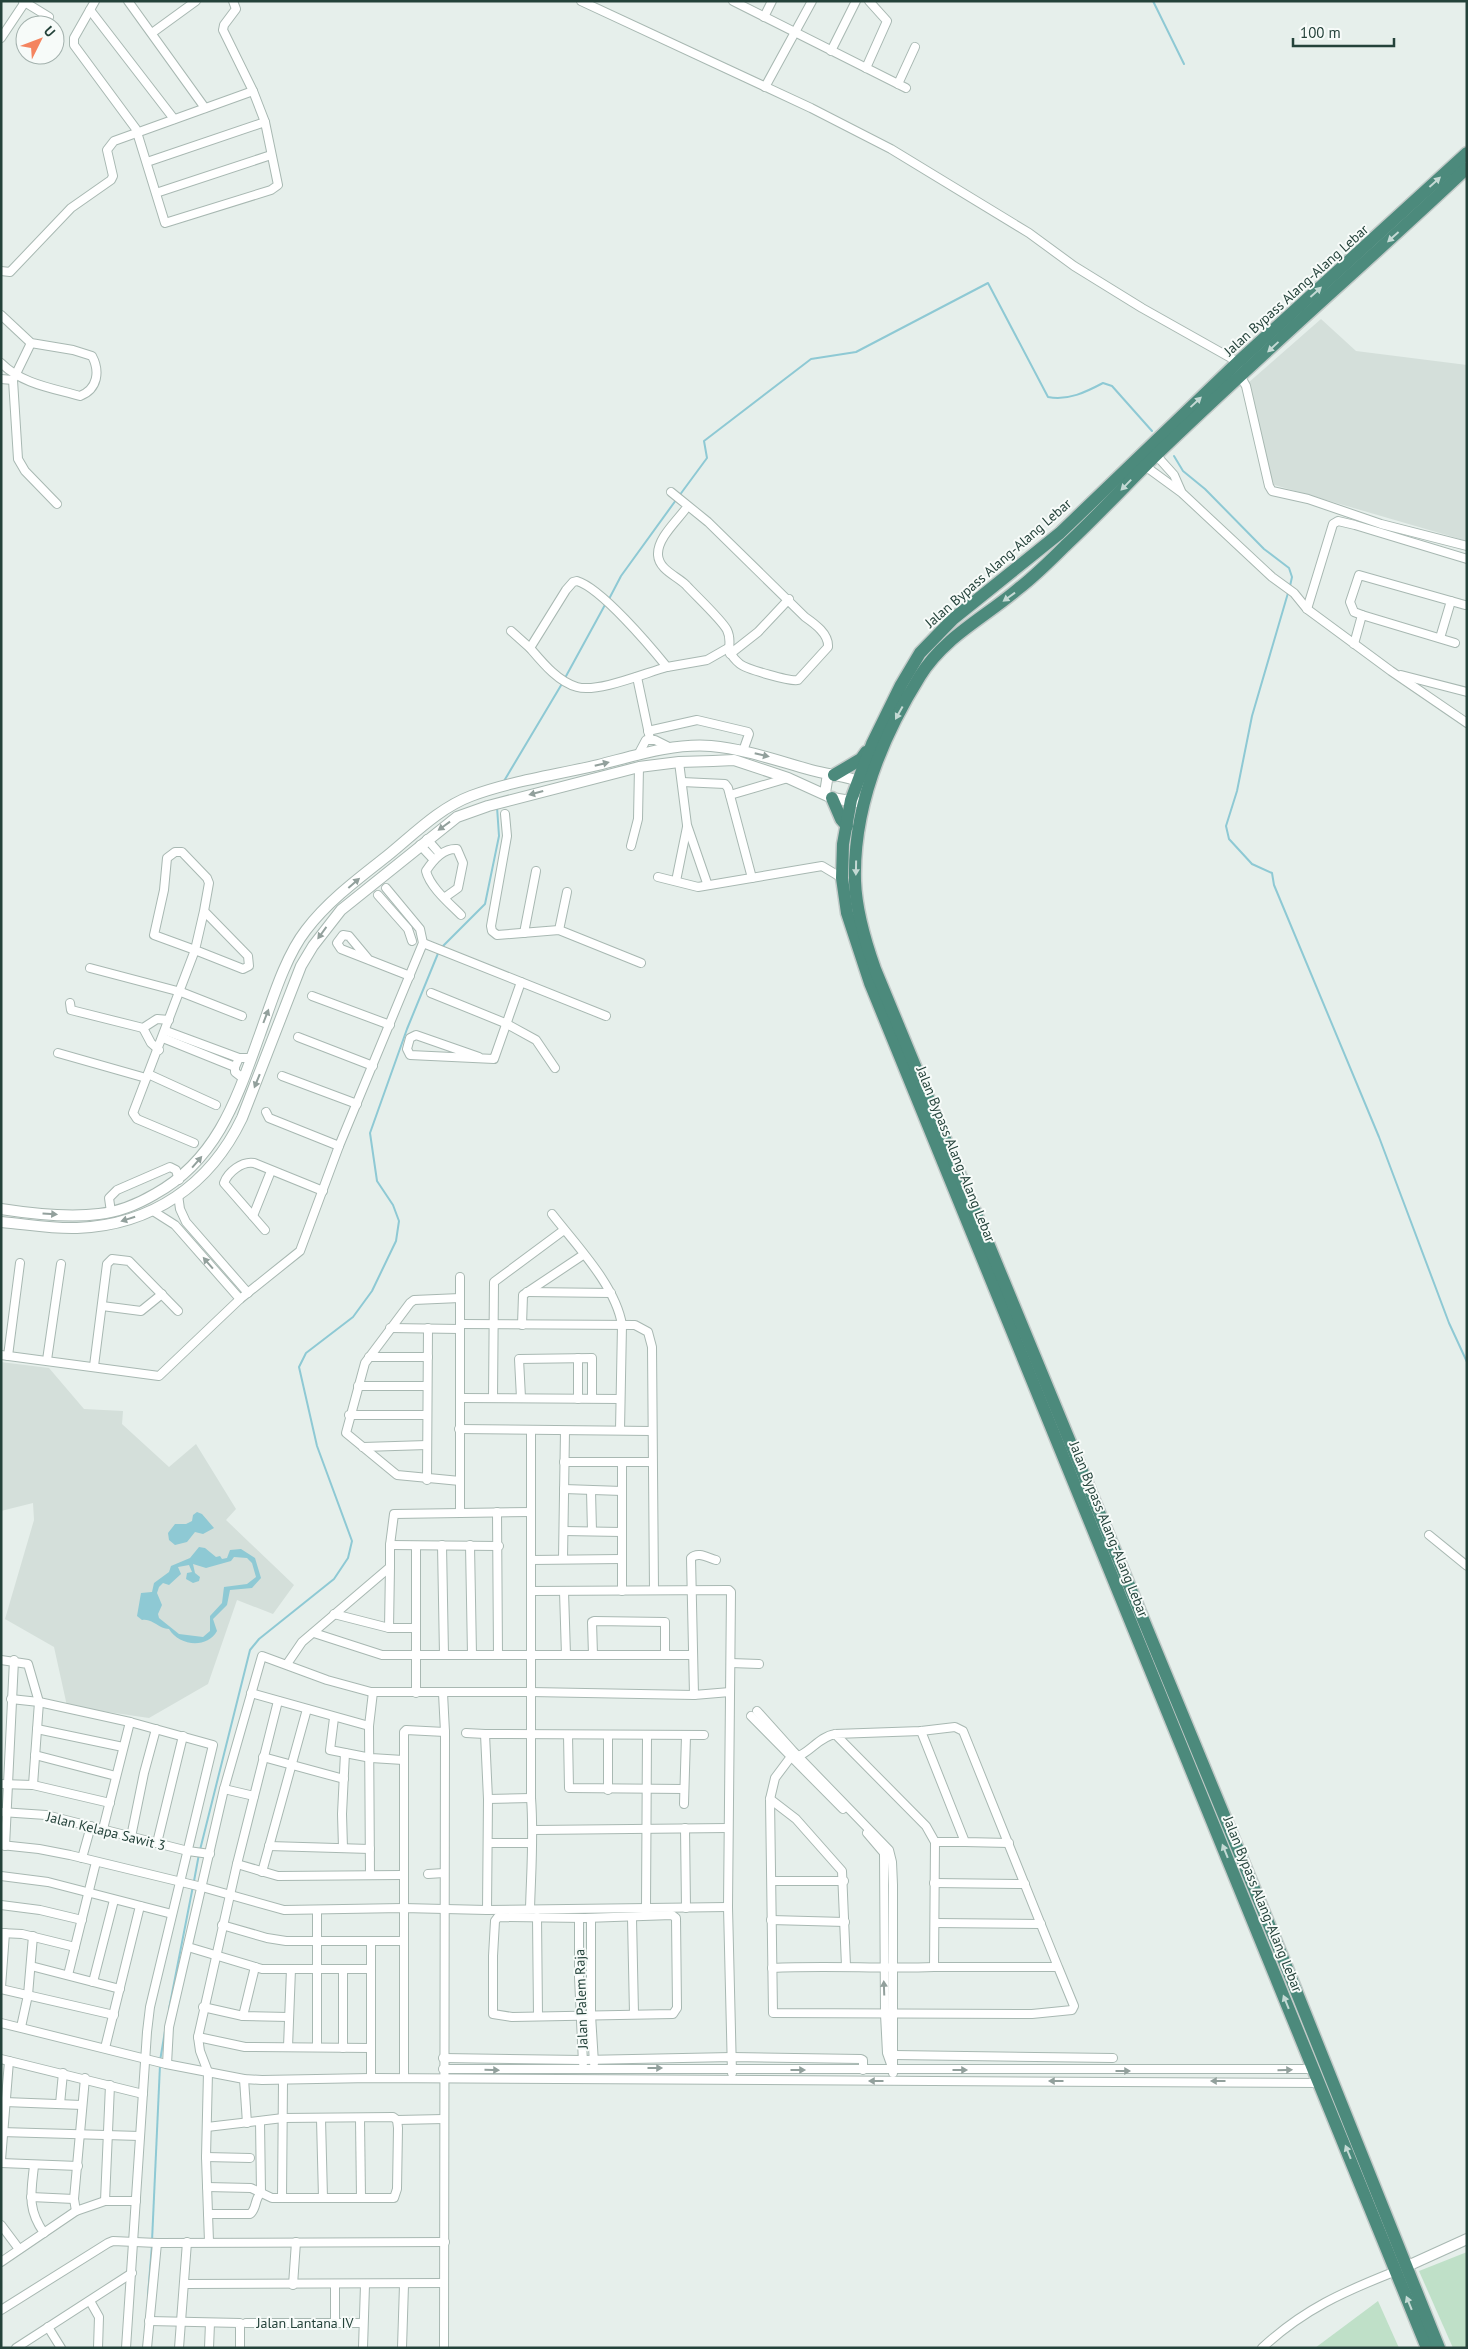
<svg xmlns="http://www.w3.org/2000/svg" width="1468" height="2349" font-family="'PT Sans',sans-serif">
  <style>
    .built { fill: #d4dfda }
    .green { fill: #bfe0c8 }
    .water { fill: #8ec9d4; fill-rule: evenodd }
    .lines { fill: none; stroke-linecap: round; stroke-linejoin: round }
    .stream { stroke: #8ec9d4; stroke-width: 2 }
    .minor-casing { stroke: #a8b8b2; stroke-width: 10 }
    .tertiary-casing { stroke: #a8b8b2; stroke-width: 12 }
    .trunk-casing { stroke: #c2cac8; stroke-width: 15 }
    .minor { stroke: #fff; stroke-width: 8 }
    .tertiary { stroke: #fff; stroke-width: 10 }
    .trunk { stroke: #4c8a7c; stroke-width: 12 }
    .oneway { fill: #c4d9d4 }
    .oneway2 { fill: #92a09c }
    .labels { text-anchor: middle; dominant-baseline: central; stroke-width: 4; stroke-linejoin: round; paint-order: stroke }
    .street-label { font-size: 14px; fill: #24423a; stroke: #f7fbf9 }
  </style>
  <rect width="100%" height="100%" fill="#e6efeb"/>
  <g class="built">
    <path d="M1321,319L1356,351L1467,365V541L1271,484L1248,383Z"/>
    <path d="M1,1362L49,1368L84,1409L123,1411L122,1424L169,1467L196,1444L236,1509L226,1520L294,1585L273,1614L237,1600L208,1684L149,1718L67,1706L54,1647L5,1619L34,1520L33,1503L1,1511Z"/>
  </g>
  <g class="green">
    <path d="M1467,2252V2348H1453L1419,2271Z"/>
    <path d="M1378,2301L1399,2348H1315Z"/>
  </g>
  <g class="water">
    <path d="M197,1512L202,1514L214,1528L203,1534L195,1532L187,1542L175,1545L169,1540L168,1533L175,1524H186L192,1521L193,1515Z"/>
    <path d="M199,1547L205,1548L216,1557L220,1556L222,1559L227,1558L230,1550L241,1549L255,1558L261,1578L252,1588L230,1590L227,1605L213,1619L217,1631C207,1649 179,1646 169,1629C158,1629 153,1618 142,1620L137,1616L141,1593L152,1592L154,1583L169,1572L171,1566L190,1558ZM234,1557L247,1558L252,1563L256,1577L247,1584L224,1587L222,1603L210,1616V1631L203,1637L179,1634L159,1618L158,1614L162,1605L157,1593L159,1587L163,1583L169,1585L181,1574L178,1567L189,1565L192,1572L187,1573L186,1579L193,1583L199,1581L200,1577L195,1573L193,1564L206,1568L231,1561Z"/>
  </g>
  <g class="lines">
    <g class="stream">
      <path d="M1153,1L1184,64"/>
      <path d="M1174,456L1183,471L1205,489L1264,549L1289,568L1292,577L1290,586"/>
      <path d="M679,496L707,458L704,441L811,359L856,352L988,283L1048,397C1068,401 1086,392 1103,383L1112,386L1152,431"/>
      <path d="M1288,593L1252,716L1237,791L1226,826L1229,839L1252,864L1272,873L1274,885L1379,1137L1449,1323L1467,1362"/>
      <path d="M609,599L621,576L676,500"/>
      <path d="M565,678L606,603"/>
      <path d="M504,781L563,682"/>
      <path d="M442,947L485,904L499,836L497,807"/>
      <path d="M200,1850L250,1650L259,1639L334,1579L348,1558L352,1541L317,1446L299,1367L306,1353L353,1317L372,1291L396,1241L399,1221L393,1205L377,1181L370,1133L407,1029L439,951"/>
      <path d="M194,1881L199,1854"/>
      <path d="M169,2009L193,1886"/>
      <path d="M160,2061L165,2031"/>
      <path d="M152,2241L160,2065"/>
      <path d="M148,2295L152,2245"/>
    </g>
    <defs>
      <g id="minor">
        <path d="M23,1L49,17"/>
        <path d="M95,1L74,38V45L136,129L165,223L271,190L278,185L265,122L253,91L223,30L224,25L236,9L233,1"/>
        <path d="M128,1L205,108"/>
        <path d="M581,1L811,108L891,149L1029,233L1074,266L1142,308L1238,362"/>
        <path d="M733,1L906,88"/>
        <path d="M90,10L174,119"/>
        <path d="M764,17L772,1"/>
        <path d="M152,33L196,1"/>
        <path d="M1,38L25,2"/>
        <path d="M831,51L856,1"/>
        <path d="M866,68L887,21L869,1"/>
        <path d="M898,84L915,47"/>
        <path d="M765,87L812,1"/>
        <path d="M147,162L265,122"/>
        <path d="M156,193L271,155"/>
        <path d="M1,271L10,272L71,208L111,180L113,176L107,150L114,141L253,91"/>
        <path d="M1,315L31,343L73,350L92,356C100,371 98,389 80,396C52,388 22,384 1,363"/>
        <path d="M31,343L13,380L18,459L25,471L57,504"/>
        <path d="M1241,377L1246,386L1269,486L1272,491L1308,499L1381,524L1467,546"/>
        <path d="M1,379L13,380"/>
        <path d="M1156,455L1174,475L1181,491"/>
        <path d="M1145,466L1182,493L1272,577L1294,593L1307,609L1391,671L1467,723"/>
        <path d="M671,492L708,522L805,617C815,624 829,634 828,647L798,680C791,682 746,669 740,664C722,649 734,644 727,630C722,620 695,595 686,585C677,576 659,570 658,555C657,538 678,520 687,507"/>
        <path d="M1307,609L1333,524L1338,521L1355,525L1467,559"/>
        <path d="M1362,615L1354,612L1350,602L1359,575L1465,605"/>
        <path d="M511,631L530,648L566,590L573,582L577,581C601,588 650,646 667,667L707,660L728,648"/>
        <path d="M1440,638L1451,601"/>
        <path d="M1354,644L1362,615L1455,643"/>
        <path d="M530,648C542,662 558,682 577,687C598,693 645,673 667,667"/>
        <path d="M730,654L758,632L789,599"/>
        <path d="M1401,675L1467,692"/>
        <path d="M637,677L650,739"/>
        <path d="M648,731L697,720L748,732L749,734L743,751"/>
        <path d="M638,755L646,740H655L671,748"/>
        <path d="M679,762L687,825L707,883"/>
        <path d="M682,782L725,784L728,788L752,878"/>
        <path d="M730,795L788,778"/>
        <path d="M505,814L507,836L491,926L492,931L497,935L559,930L641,963"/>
        <path d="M427,839L440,854"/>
        <path d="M420,845L434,860"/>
        <path d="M631,846L638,819L639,767"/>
        <path d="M658,877L698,887L822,866L842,878"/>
        <path d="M676,881L687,827"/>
        <path d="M378,895L408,929L412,941"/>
        <path d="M444,898L458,888L463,863L457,849C444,848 433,860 426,871C430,887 449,903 461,915"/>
        <path d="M559,930L567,892"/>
        <path d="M524,933L536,871"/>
        <path d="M423,943L606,1016"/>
        <path d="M369,960L349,936L343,935L337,943L341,949L410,976"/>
        <path d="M90,968L181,992L242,1016"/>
        <path d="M431,993L505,1023L536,1040L555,1068"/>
        <path d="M312,996L390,1025"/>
        <path d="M70,1003L71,1010L143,1028L157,1019L169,1020"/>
        <path d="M143,1028L151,1043L159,1050"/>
        <path d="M166,1031L239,1058"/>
        <path d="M298,1037L373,1066"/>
        <path d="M163,1038L235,1067"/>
        <path d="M58,1053L146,1078"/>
        <path d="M479,1057L416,1035L410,1038L407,1049L410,1055L494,1059L521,982"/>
        <path d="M148,1074L216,1105"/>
        <path d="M282,1076L357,1104"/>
        <path d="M244,1079L235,1072V1067L239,1058H251"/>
        <path d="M266,1112L269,1118L339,1146"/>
        <path d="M194,1143L137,1119L133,1113L195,950L154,935L164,890L167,858L175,852H182L207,878L209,883L204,911L248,956L249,966L243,969L195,950L204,911"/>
        <path d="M178,1195L180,1209L186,1222L248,1293"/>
        <path d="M153,1211L175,1225L240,1299"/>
        <path d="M111,1212L109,1198L117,1190L170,1167L176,1170L179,1180"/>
        <path d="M552,1214C576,1245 616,1286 622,1325L620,1430"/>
        <path d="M253,1216L271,1171"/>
        <path d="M265,1230L224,1183C228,1172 242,1161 254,1163L323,1191"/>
        <path d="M527,1292L611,1293"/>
        <path d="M460,1298L414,1300L410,1303L365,1363L346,1433L397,1475L460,1481"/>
        <path d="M102,1306L141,1311L162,1294"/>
        <path d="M460,1324L635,1325L648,1332L652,1347L654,1590"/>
        <path d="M522,1325L523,1295L583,1255"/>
        <path d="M390,1328L460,1329"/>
        <path d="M1,1355L159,1376L240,1299L300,1251L339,1146L423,943L420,929L386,888"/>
        <path d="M8,1356L20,1263"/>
        <path d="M369,1357H428"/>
        <path d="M578,1358V1399"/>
        <path d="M47,1360L61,1264"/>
        <path d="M94,1366L107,1264L112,1259L129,1261L178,1311"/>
        <path d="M358,1386H427"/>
        <path d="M460,1398L620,1399"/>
        <path d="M493,1398L494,1282L564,1230"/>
        <path d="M521,1398L519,1359L592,1358V1398"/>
        <path d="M349,1415H427"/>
        <path d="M459,1429L652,1431"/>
        <path d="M363,1447L427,1445"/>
        <path d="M564,1462H652"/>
        <path d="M427,1480L428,1328"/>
        <path d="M564,1489L622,1491"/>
        <path d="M591,1491L592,1531"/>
        <path d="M497,1512L498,1655"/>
        <path d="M460,1513V1277"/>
        <path d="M564,1531L621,1532"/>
        <path d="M1429,1535L1467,1566"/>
        <path d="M390,1545L499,1546"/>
        <path d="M442,1545L444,1655"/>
        <path d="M470,1545L472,1655"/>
        <path d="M563,1559L565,1431"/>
        <path d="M531,1560L621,1559"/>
        <path d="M531,1591L729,1590L731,1592L728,1907L732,2073"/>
        <path d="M564,1591L566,1655"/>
        <path d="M622,1591V1462"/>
        <path d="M334,1614L389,1628H416"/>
        <path d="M389,1628L390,1567"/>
        <path d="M314,1633L382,1655H693"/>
        <path d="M593,1655L592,1622L594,1621L665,1622V1655"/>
        <path d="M1,1660L28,1664L39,1702L33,1785"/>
        <path d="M731,1663L759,1664"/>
        <path d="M287,1664L302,1642L390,1567V1545L394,1514L531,1512"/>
        <path d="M251,1693L369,1726"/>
        <path d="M416,1693V1546"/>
        <path d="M443,1693L445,1732L444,2348"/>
        <path d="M694,1695L691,1558C698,1551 708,1558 716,1560"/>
        <path d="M11,1699L39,1702L130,1722L213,1745L150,2007L147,2032L126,2348"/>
        <path d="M757,1711L793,1751L889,1850L892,1862L893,1885V2073"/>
        <path d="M751,1716L843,1809"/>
        <path d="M334,1718L330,1750L371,1758L403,1760"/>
        <path d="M37,1729L123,1747"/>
        <path d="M921,1731L965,1842L1009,1843"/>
        <path d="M466,1733L485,1734"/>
        <path d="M835,1734L926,1826L935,1842L934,1967H1058L963,1731L955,1727L921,1731L835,1734C817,1737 808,1757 790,1758L775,1778L770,1799L773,2013L1032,2014L1072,2010L1074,2006L1058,1967"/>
        <path d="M568,1735L569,1788L684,1789"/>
        <path d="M35,1755L116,1776"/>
        <path d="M263,1757L344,1779"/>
        <path d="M1,1784L33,1785L110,1803"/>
        <path d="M224,1789L254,1796"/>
        <path d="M608,1790V1735"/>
        <path d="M488,1799L531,1798"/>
        <path d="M770,1799L796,1819L842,1871L846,1966"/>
        <path d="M684,1804L686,1736"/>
        <path d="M1,1812L46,1815L188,1851L210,1854"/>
        <path d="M685,1828L686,1908"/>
        <path d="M103,1829L130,1722"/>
        <path d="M534,1830L728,1828"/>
        <path d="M867,1833L884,1853L885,2014L887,2053L893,2070"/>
        <path d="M131,1837L144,1773L156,1729"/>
        <path d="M935,1842H965"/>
        <path d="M157,1843L183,1736"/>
        <path d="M488,1843H531"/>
        <path d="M1,1845L39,1849L70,1855L202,1887L284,1910L403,1908L487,1910L728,1907"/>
        <path d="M5,1846L14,1660"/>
        <path d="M269,1846L370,1849"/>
        <path d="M343,1848L342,1814L345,1753"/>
        <path d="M82,1858L91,1826"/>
        <path d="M237,1864L278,1876L402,1875"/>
        <path d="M262,1872L307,1709"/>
        <path d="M428,1874L444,1873"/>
        <path d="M370,1875L369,1726L373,1692"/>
        <path d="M1,1876L48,1882L172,1914"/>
        <path d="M772,1881H844"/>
        <path d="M934,1883L1025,1884"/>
        <path d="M1,1905L40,1910L82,1920"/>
        <path d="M646,1908L647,1736"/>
        <path d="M530,1909C531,1872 534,1835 531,1798V1431"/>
        <path d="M487,1910L488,1799L485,1734L704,1735"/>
        <path d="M317,1911V2047"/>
        <path d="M672,1915L676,1918L677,2008L673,2014L512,2017L493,2014V1956L495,1921L498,1917L585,1918Z"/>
        <path d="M537,1917L538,2016"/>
        <path d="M579,1918V1977L583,2063"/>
        <path d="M591,1918V2015L594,2063"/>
        <path d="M632,1918L634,2014"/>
        <path d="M771,1920L845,1922"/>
        <path d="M935,1923L1041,1924"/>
        <path d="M222,1925L267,1938L286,1941H403"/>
        <path d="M1,1933L22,1934L75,1947"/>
        <path d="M371,1941V2078"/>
        <path d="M188,1947L262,1969H371"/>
        <path d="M31,1966L120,1989"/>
        <path d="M772,1968C826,1965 880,1969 934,1967"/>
        <path d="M68,1975L96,1862"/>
        <path d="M93,1982L114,1900"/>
        <path d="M1,1987L5,1933"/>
        <path d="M1,1989L114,2015"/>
        <path d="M203,2007L243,2016L288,2017"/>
        <path d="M243,2016L255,1967"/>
        <path d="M1,2023L166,2064L244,2079L262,2080L371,2078L1319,2083"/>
        <path d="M21,2027L28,1995L33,1936"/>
        <path d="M198,2037L245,2047L371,2048"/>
        <path d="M288,2047L291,1969"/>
        <path d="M105,2048L140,1906"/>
        <path d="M343,2048V1969"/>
        <path d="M895,2055L1113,2058"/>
        <path d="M443,2058L583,2060L732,2057L861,2059L863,2060V2070"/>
        <path d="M1,2059L143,2094"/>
        <path d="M167,2064L169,2027L224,1789L262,1656L327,1680L371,1692H531L694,1695L730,1692"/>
        <path d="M443,2069H1314"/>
        <path d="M404,2078V1732L406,1730L445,1732"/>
        <path d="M244,2079L247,2123"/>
        <path d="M5,2102L82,2105"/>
        <path d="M60,2104L63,2073"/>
        <path d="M321,2119L323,2198"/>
        <path d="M360,2119L361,2198"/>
        <path d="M397,2120L444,2119"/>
        <path d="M207,2127L283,2118L393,2117L397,2120L398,2128L397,2189L394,2198H272L251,2188L207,2187"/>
        <path d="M1,2132L140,2136"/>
        <path d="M206,2157L250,2158"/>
        <path d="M1,2160L9,2061"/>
        <path d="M1,2163L78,2166"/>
        <path d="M34,2166C31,2193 27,2209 44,2233"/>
        <path d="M31,2197L74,2199"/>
        <path d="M282,2198L283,2081"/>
        <path d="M105,2201L110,2085"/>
        <path d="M76,2211L74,2199L85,2078"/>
        <path d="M208,2214H250C257,2209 254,2199 261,2193L260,2121"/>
        <path d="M1,2225L19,2249"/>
        <path d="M209,2242L206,2157L208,2072L200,2051L198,2037L237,1864L278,1701"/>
        <path d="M1,2262L76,2211L105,2201H136"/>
        <path d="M184,2284L444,2283"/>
        <path d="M335,2284V2323"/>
        <path d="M293,2285L296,2242"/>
        <path d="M90,2301L99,2317L98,2348"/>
        <path d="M1,2310L108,2243L113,2241L157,2243L445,2242"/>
        <path d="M149,2321L240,2323V2348"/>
        <path d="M246,2323H363"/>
        <path d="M48,2327L61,2348"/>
        <path d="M16,2348L132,2273"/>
        <path d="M147,2348L157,2243"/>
        <path d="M179,2348L187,2242"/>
        <path d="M209,2348L210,2323"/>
        <path d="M363,2348L365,2285"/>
        <path d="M402,2348L404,2285"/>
        <path d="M1262,2348C1304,2309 1343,2292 1396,2271"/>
      </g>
      <g id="tertiary">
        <path d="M825,793L828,774"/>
        <path d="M1,1209C33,1214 67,1218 99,1214C119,1212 138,1204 155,1194C218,1159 237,1098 260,1034C272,1001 285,957 306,930C328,901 359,878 387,856C413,835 439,808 471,796C511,781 556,775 598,765C634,756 673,743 711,746C745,749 778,761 811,770C829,775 848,776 864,783"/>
        <path d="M1,1222C26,1224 52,1229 77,1228C152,1225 210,1185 242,1118L301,966L313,946L341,910L457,817L488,806L639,767L679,762L713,761L734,760L788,778L832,798L857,802"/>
        <path d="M1412,2264L1467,2239"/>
      </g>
      <g id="trunk">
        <path d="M834,775L861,759L866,752"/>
        <path d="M832,798L841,819L847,826"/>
        <path d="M1427,2348L870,983L847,913L842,878L843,844L851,800L872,744L901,685L920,653L953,619L1060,533L1238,362L1467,153"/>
        <path d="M1439,2348L1291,1978L875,969C865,941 856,910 855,881C853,808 882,737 920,676C944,637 984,618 1018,589C1035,576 1050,561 1065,546C1096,517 1125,486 1155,456C1256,358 1364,265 1467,168"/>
      </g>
    </defs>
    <use href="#minor" class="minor-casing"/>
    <use href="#tertiary" class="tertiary-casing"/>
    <use href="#trunk" class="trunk-casing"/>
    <use href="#minor" class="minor"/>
    <use href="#tertiary" class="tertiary"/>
    <use href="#trunk" class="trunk"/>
  </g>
  <defs><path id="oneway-solid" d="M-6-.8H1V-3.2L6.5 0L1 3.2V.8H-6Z" transform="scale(1.25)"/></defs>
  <g class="oneway">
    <use href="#oneway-solid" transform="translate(1435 182) rotate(-42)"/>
    <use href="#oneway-solid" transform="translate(1393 237) rotate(138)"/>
    <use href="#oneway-solid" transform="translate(1316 292) rotate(-42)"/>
    <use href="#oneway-solid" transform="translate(1273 347) rotate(137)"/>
    <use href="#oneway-solid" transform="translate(1196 402) rotate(-43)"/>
    <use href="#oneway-solid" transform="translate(1126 485) rotate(134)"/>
    <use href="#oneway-solid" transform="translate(1009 597) rotate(144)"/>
    <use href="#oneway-solid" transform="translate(899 713) rotate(119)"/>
    <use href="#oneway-solid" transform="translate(856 868) rotate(91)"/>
    <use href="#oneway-solid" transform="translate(1225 1851) rotate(-112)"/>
    <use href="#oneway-solid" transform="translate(1286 2002) rotate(-112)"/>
    <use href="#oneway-solid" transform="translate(1348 2152) rotate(-112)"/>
    <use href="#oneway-solid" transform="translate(1409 2303) rotate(-112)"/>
  </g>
  <g class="oneway2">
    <use href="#oneway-solid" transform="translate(762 755) rotate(13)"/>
    <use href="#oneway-solid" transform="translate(602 764) rotate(-14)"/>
    <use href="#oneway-solid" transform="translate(536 793) rotate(165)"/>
    <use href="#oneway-solid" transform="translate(444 826) rotate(144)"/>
    <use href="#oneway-solid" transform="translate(354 883) rotate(-41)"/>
    <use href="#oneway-solid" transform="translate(322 933) rotate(126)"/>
    <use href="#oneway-solid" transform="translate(266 1016) rotate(-69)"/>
    <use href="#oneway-solid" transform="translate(257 1081) rotate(112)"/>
    <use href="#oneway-solid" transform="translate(197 1162) rotate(-49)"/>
    <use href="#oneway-solid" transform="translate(50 1214) rotate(4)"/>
    <use href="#oneway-solid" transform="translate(128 1219) rotate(163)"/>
    <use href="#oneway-solid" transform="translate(208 1263) rotate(-131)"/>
    <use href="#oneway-solid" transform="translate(884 1988) rotate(-92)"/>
    <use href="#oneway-solid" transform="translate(655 2068)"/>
    <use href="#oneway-solid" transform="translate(492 2070) rotate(1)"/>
    <use href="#oneway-solid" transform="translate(798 2070)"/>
    <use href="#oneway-solid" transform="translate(960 2070)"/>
    <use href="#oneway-solid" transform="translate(1285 2070) rotate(-1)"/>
    <use href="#oneway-solid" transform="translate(1123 2071)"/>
    <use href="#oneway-solid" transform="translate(876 2081) rotate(180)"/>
    <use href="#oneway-solid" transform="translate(1056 2081) rotate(-180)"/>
    <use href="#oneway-solid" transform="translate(1218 2081) rotate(180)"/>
  </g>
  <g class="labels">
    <g class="street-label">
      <text transform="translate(1296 290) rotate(-42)">Jalan Bypass Alang-Alang Lebar</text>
      <text transform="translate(998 563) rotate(-41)">Jalan Bypass Alang-Alang Lebar</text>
      <text transform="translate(956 1154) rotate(68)">Jalan Bypass Alang-Alang Lebar</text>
      <text transform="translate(1109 1529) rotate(68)">Jalan Bypass Alang-Alang Lebar</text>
      <text transform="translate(106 1831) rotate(14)">Jalan Kelapa Sawit 3</text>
      <text transform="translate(1263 1904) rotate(68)">Jalan Bypass Alang-Alang Lebar</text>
      <text transform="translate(581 1999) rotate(-92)">Jalan Palem Raja</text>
      <text x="305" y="2323">Jalan Lantana IV</text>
    </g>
  </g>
  <rect width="1468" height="2349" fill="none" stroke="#24423a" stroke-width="5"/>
  <g transform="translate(40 40) rotate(48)"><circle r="24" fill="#f7fbf9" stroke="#a3b1ad"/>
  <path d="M0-4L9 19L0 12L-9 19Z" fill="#f4845f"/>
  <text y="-8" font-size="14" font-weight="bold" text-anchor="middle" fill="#24423a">U</text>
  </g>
  <path d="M1293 38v8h101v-8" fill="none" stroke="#24423a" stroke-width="2.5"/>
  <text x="1300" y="38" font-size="15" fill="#24423a" stroke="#f7fbf9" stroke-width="4" paint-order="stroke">100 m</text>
</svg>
